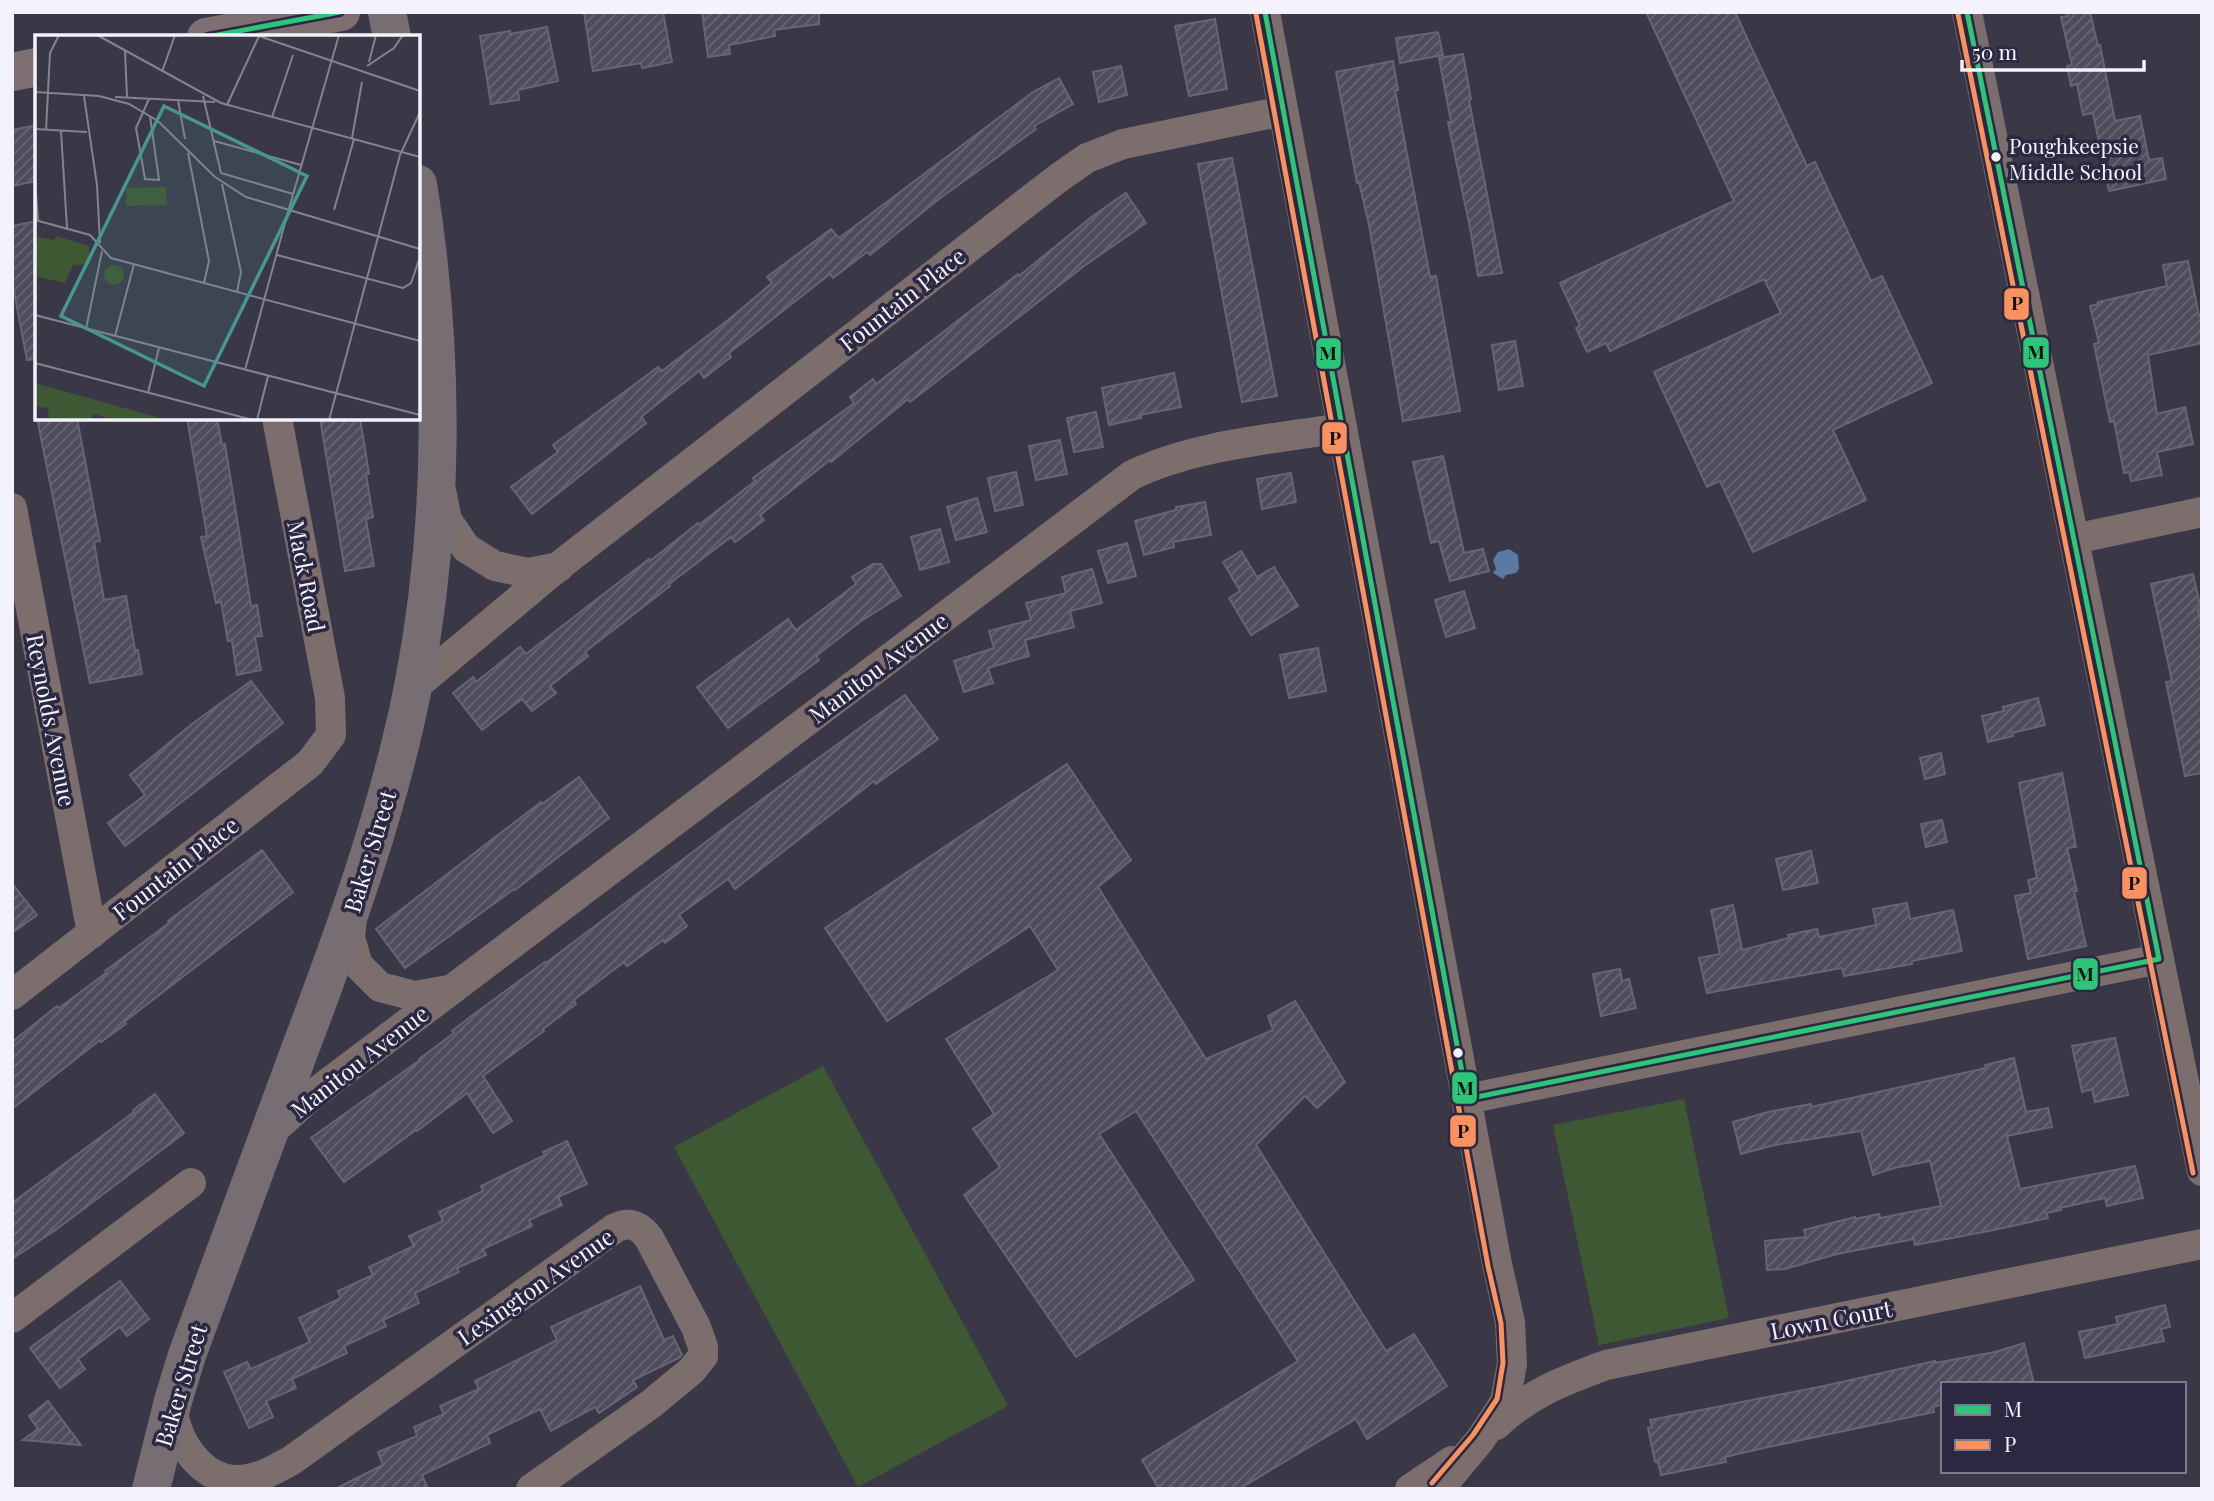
<svg xmlns="http://www.w3.org/2000/svg" width="2214" height="1501" font-family="'Playfair Display',serif">
  <style>
    .green { fill: #3d5833 }
    .water { fill: #5a7aa5 }
    .building { fill: url(#building-hatch); stroke: #676572; stroke-width: 2 }
    .lines { fill: none; stroke-linecap: round; stroke-linejoin: round }
    .minor { stroke: #7c6e6d; stroke-width: 30 }
    .major { stroke: #7e6f72; stroke-width: 38 }
    .highway { stroke: #766e72; stroke-width: 38 }
    .bus-1-casing { stroke: #2c2842; stroke-width: 10 }
    .bus-2-casing { stroke: #2c2842; stroke-width: 10 }
    .bus-1 { stroke: #2dc577; stroke-width: 5 }
    .bus-2 { stroke: #fa915f; stroke-width: 5 }
    .bus-dot { fill: #f4f3fd; stroke: #2c2842; stroke-width: 2.5 }
    .labels { text-anchor: middle; dominant-baseline: central; stroke-width: 7; stroke-linejoin: round; paint-order: stroke }
    .bus-label { font-size: 21px; fill: #f4f3fd; stroke: #2c2842; text-anchor: start }
    .street-label { font-size: 23px; fill: #f4f3fd; stroke: #2c2842 }
    .inset-road { fill: none; stroke: #848390; stroke-width: 2 }
    .view { fill: #489592; fill-opacity: 0.15; stroke: #489592; stroke-width: 3.5 }
    .inset-edge { fill: none; stroke: #f4f3fd; stroke-width: 3.5 }
    .line-badge { stroke: #2c2842; stroke-width: 2.5 }
    .pale-badge-label { font-size: 19px; text-anchor: middle; font-weight: bold; fill: #111 }
  </style>
  <defs>
    <pattern id="building-hatch" width="6" height="6" patternUnits="userSpaceOnUse" patternTransform="scale(1.75)"><rect width="6" height="6" fill="#4f4d5c"/><path d="M-1 1l2-2M0 6l6-6M5 7l2-2" fill="none" stroke="#696774"/></pattern>
  </defs>
  <rect width="100%" height="100%" fill="#3a3847"/>
  <g class="green">
    <path d="M823,1066L1008,1406L858,1487L674,1147Z"/>
    <path d="M1684,1099L1729,1318L1599,1345L1553,1125Z"/>
  </g>
  <path class="water" d="M1509,549L1518,555L1519,569L1516,573L1506,575L1503,579L1493,573L1496,569L1493,560L1498,552Z"/>
  <g class="building">
    <path d="M584,12H663L672,62L642,68L641,63L593,71Z"/>
    <path d="M702,12H819V24L774,30L775,36L729,45L730,54L708,57Z"/>
    <path d="M1646,12H1735L1807,166L1815,162L1871,281L1882,276L1932,383L1833,430L1866,500L1753,552L1720,481L1707,487L1654,372L1781,313L1764,279L1610,351L1606,343L1587,352L1576,328L1580,326L1560,283L1734,201Z"/>
    <path d="M2067,12H2090L2098,46L2100,45L2115,121L2140,116L2149,160L2162,158L2166,179L2109,191L2093,113L2083,115L2077,84L2071,86L2067,66L2072,65L2061,17L2068,16Z"/>
    <path d="M1215,19L1227,89L1189,96L1175,26Z"/>
    <path d="M547,27L558,81L518,90L519,100L491,104L480,36L510,31V34Z"/>
    <path d="M1438,32L1443,55L1400,63L1396,38Z"/>
    <path d="M1463,54L1471,99L1469,100L1502,273L1478,276L1471,233L1448,122H1451L1439,58Z"/>
    <path d="M1393,61L1398,90H1395L1430,277L1436,276L1460,411L1403,421L1369,225L1359,182L1357,183L1336,72Z"/>
    <path d="M1121,66L1127,95L1099,102L1093,72Z"/>
    <path d="M1059,78L1073,104L1034,126L1036,129L939,199L870,255L867,252L833,278L830,274L729,353L731,357L704,378L699,371L641,417L646,423L532,514L511,487L558,452L553,445L658,367L662,371L728,320L772,283L767,277L831,229L839,238L1033,92Z"/>
    <path d="M37,125V181L12,186V130Z"/>
    <path d="M1232,158L1277,396L1242,402L1198,164Z"/>
    <path d="M1126,193L1146,223L1084,266L910,402L908,399L831,462L830,460L760,515L764,520L735,542L731,537L669,584L670,586L585,652L588,656L550,686L556,693L532,711L522,699L482,730L453,693L473,677L476,682L520,647L526,654L649,559L650,561L698,523L699,525L755,481L753,478L854,403L850,397L873,379L876,384L1018,274L1019,276L1094,215Z"/>
    <path d="M37,221V359L27,360L12,281V226Z"/>
    <path d="M2188,261L2199,316H2202V343L2148,355L2157,414L2185,407L2193,444L2157,452L2162,475L2131,481L2129,472L2124,473L2114,421L2110,422L2094,344L2099,343L2090,306L2098,304V302L2167,286L2163,265Z"/>
    <path d="M1515,341L1523,386L1499,390L1492,345Z"/>
    <path d="M1174,373L1181,407L1140,415L1141,418L1109,425L1102,388Z"/>
    <path d="M1096,412L1103,447L1074,452L1067,418Z"/>
    <path d="M37,418H77L100,541L94,542L104,600L126,596L135,650H138L142,674L90,683Z"/>
    <path d="M187,418H217L222,445L225,444L251,606L257,605L262,636L255,637L261,670L237,675L232,641H228L221,602L216,603L201,537L207,536Z"/>
    <path d="M320,418H360L369,474H366L373,517L366,519L374,566L345,571Z"/>
    <path d="M1060,440L1067,474L1036,480L1029,446Z"/>
    <path d="M1443,456L1464,553L1483,549L1489,571L1450,581L1439,541L1431,543L1413,462Z"/>
    <path d="M1016,472L1023,505L995,511L988,478Z"/>
    <path d="M1291,473L1296,502L1262,509L1257,479Z"/>
    <path d="M977,498L987,532L956,540L947,507Z"/>
    <path d="M1205,502L1211,535L1173,542L1174,547L1144,555L1135,521L1176,510V507Z"/>
    <path d="M940,529L949,562L920,570L911,537Z"/>
    <path d="M1127,543L1136,576L1108,583L1098,551Z"/>
    <path d="M1241,551L1257,577L1274,567L1298,606L1251,635L1229,598L1240,591L1223,562Z"/>
    <path d="M873,564H881L901,596L861,621L816,656L819,660L728,728L697,687L788,619L796,630L856,584L852,577Z"/>
    <path d="M1092,569L1102,603L1070,611L1074,627L1025,640L1029,656L988,668L993,683L964,692L954,661L994,648L989,631L1031,620L1026,603L1066,593L1062,577Z"/>
    <path d="M2193,574L2201,609L2198,610L2202,626V773L2185,776L2166,682L2172,681L2151,584Z"/>
    <path d="M1464,591L1475,628L1446,637L1435,600Z"/>
    <path d="M1318,648L1326,691L1289,698L1280,655Z"/>
    <path d="M251,681L283,723L125,846L108,823L145,795L130,775L192,724Z"/>
    <path d="M905,695L938,739L876,784L874,781L735,889L728,879L679,915L687,926L665,943L663,940L627,966L624,962L574,1000L576,1004L543,1029L544,1031L483,1076L512,1121L493,1133L467,1093L417,1131L416,1130L344,1182L311,1138L420,1060L419,1059L454,1033L452,1031L474,1014L545,962L546,963L760,801Z"/>
    <path d="M2038,698L2045,725L2012,733L2013,736L1988,742L1982,716L2004,711L2003,707Z"/>
    <path d="M1941,753L1945,774L1925,779L1920,758Z"/>
    <path d="M1067,764L1131,860L1098,887L1206,1059L1273,1030L1268,1016L1295,1001L1345,1082L1317,1108L1305,1096L1256,1145L1386,1351L1414,1334L1447,1386L1367,1439L1356,1419L1239,1489H1159L1142,1460L1298,1361L1136,1111L1099,1134L1194,1280L1076,1357L964,1195L1000,1167L973,1129L994,1114L946,1039L1058,970L1030,926L887,1021L825,928Z"/>
    <path d="M2062,773L2076,847L2067,848L2077,891H2074L2086,946L2028,959L2015,896L2031,893L2028,880L2037,878L2019,783Z"/>
    <path d="M579,777L609,818L515,890L514,889L405,968L376,929L541,802L542,804Z"/>
    <path d="M1942,820L1947,842L1926,847L1921,824Z"/>
    <path d="M262,850L293,892L124,1022L126,1024L101,1042L100,1040L12,1109V1042L57,1006L59,1008L106,973L105,971L169,923L168,921Z"/>
    <path d="M1811,851L1818,883L1783,890L1776,859Z"/>
    <path d="M12,883L37,915L12,933Z"/>
    <path d="M1907,903L1910,919L1953,910L1962,951L1912,961V964L1844,976L1842,968L1707,993L1699,958L1720,954L1711,910L1733,905L1742,950L1789,938L1788,935L1817,929L1819,937L1876,925L1873,909Z"/>
    <path d="M1620,969L1622,981L1629,979L1636,1008L1601,1016L1593,974Z"/>
    <path d="M2115,1038L2128,1095L2095,1102L2092,1089L2082,1092L2072,1046Z"/>
    <path d="M2014,1058L2026,1112L2048,1108L2052,1127L2007,1136L2020,1189L2135,1166L2143,1198L2107,1206L2105,1198L2060,1208L2061,1210L2046,1213L2048,1218L1994,1230L1915,1245L1914,1239L1837,1254L1785,1269L1767,1270L1765,1241L1806,1237L1804,1230L1855,1217V1219L1879,1214L1880,1218L1941,1206L1930,1161L1894,1168L1873,1175L1861,1131L1775,1145L1741,1154L1733,1122L1768,1112L1811,1104V1107L1986,1068L1985,1065Z"/>
    <path d="M155,1094L184,1133L57,1229L12,1259V1203L134,1112L133,1110Z"/>
    <path d="M567,1141L587,1184L558,1197L562,1205L529,1220L532,1226L483,1249L486,1255L457,1268L459,1272L415,1293L419,1303L383,1320L386,1326L344,1346L347,1353L292,1379L296,1388L266,1401L273,1417L249,1428L224,1372L247,1362L251,1369L310,1342L299,1318L341,1298L338,1291L373,1275L369,1267L414,1246L409,1236L443,1221L439,1212L483,1191L481,1186L545,1155L543,1152Z"/>
    <path d="M120,1281L149,1319L127,1336L120,1327L78,1359L85,1369L60,1388L30,1348Z"/>
    <path d="M640,1286L664,1340L673,1336L682,1355L679,1358L633,1380L637,1387L599,1413L595,1407L551,1431L540,1409L487,1435L490,1443L422,1475L428,1489H335L383,1465L378,1452L417,1436L414,1427L444,1414L440,1406L479,1389L475,1381L557,1340L551,1327Z"/>
    <path d="M2165,1305L2170,1327L2161,1329L2164,1341L2085,1358L2079,1332L2118,1324L2116,1317Z"/>
    <path d="M2024,1343L2034,1384H1943V1404L1933,1407L1934,1412L1768,1447L1725,1457L1726,1462L1661,1475L1658,1462H1655L1648,1428L1652,1427L1650,1420L1824,1386L1935,1361V1363L1995,1352Z"/>
    <path d="M48,1401L81,1445L23,1440L38,1429L29,1416Z"/>
  </g>
  <g class="lines">
    <g class="minor">
      <path d="M1265,12L1497,1264L1510,1322L1512,1364L1505,1402L1480,1440L1439,1489"/>
      <path d="M1967,12L2202,1171"/>
      <path d="M441,490L447,520L466,548L495,566L528,573L559,567"/>
      <path d="M12,508L92,933"/>
      <path d="M2074,539L2202,512"/>
      <path d="M412,689L559,566L1057,179L1087,158L1123,144L1283,111"/>
      <path d="M352,917L350,938L358,965L380,987L415,996L448,990"/>
      <path d="M12,995L310,763L331,735L330,698L277,418"/>
      <path d="M1467,1099L2159,959"/>
      <path d="M268,1135L311,1096L1132,475C1194,445 1273,439 1342,428"/>
      <path d="M12,1318L191,1183"/>
      <path d="M173,1405C173,1439 202,1482 240,1480C259,1479 276,1469 292,1460L615,1228C630,1221 639,1225 649,1238L696,1327L703,1347V1356L692,1370L651,1404L531,1489"/>
      <path d="M1496,1425C1530,1393 1563,1381 1606,1365L2202,1244"/>
      <path d="M1410,1489L1452,1461"/>
    </g>
    <g class="major">
      <path d="M206,37L341,12"/>
      <path d="M12,72L37,67"/>
    </g>
    <g class="highway">
      <path d="M387,12L392,37"/>
      <path d="M151,1489L173,1401L187,1355C224,1254 261,1153 299,1052C344,933 388,813 413,687C445,522 445,350 418,184"/>
    </g>
    <defs>
      <g id="bus-1">
        <path d="M1265,12L1467,1099L2159,959L1967,12"/>
        <path d="M207,37L340,12"/>
      </g>
      <g id="bus-2">
        <path d="M1256,14L1488,1266L1501,1323L1503,1363L1497,1399L1473,1435L1432,1483"/>
        <path d="M1958,14L2193,1173"/>
      </g>
    </defs>
    <use href="#bus-1" class="bus-1-casing"/>
    <use href="#bus-2" class="bus-2-casing"/>
    <use href="#bus-1" class="bus-1"/>
    <use href="#bus-2" class="bus-2"/>
  </g>
  <g class="bus-dot">
    <circle cx="1996" cy="157" r="6"/>
    <circle cx="1458" cy="1053" r="6"/>
  </g>
  <g class="labels">
    <g class="bus-label">
      <text x="2009" y="145">Poughkeepsie<tspan x="2009" dy="26">Middle School</tspan></text>
    </g>
    <g class="street-label">
      <text transform="translate(902 299) rotate(-38)">Fountain Place</text>
      <text transform="translate(307 576) rotate(79)">Mack Road</text>
      <text transform="translate(878 667) rotate(-37)">Manitou Avenue</text>
      <text transform="translate(52 720) rotate(79)">Reynolds Avenue</text>
      <text transform="translate(369 851) rotate(-73)">Baker Street</text>
      <text transform="translate(175 868) rotate(-38)">Fountain Place</text>
      <text transform="translate(359 1061) rotate(-38)">Manitou Avenue</text>
      <text transform="translate(535 1286) rotate(-35)">Lexington Avenue</text>
      <text transform="translate(1831 1319) rotate(-11)">Lown Court</text>
      <text transform="translate(180 1385) rotate(-73)">Baker Street</text>
    </g>
  </g>
  <g transform="translate(35 35)">
    <rect width="385" height="385" fill="#3a3847"/>
    <path d="M0,348L132,385H79L59,379L55,385H14L13,373L0,371Z" fill="#3d5833"/>
    <path d="M131,152L132,170L91,171V153ZM0,201L19,205L21,201L54,211V229L38,230L30,248L0,241ZM69 240a10 10 0 1 1 20 0a10 10 0 1 1-20 0Z" fill="#3d5833"/>
    <path class="inset-road" d="M62,0L186,68L385,122M221,0L385,56M90,16L92,62M334,27L341,0M332,31L359,13L368,0M127,37L140,0M0,57L64,61L94,69L123,86L180,142L211,162L385,214M49,61L62,150L65,208M168,61L186,138L258,159M80,62L180,67M114,64L101,93L110,144L124,145L115,81M143,65L150,104M192,70L224,1M237,82L258,20M0,94L52,97M11,95L15,18L24,0M26,96L32,193M317,103L327,47M179,106L266,130M153,118L174,226L169,248M0,145L3,185M187,149L206,237L202,257M299,175L319,104M253,177L304,0M0,185L55,200L76,223L385,306M242,220L368,253L376,248L385,222M0,280L385,380M51,294L67,216M80,301L99,229M0,328L218,385M210,335L253,177M113,358L124,313M222,385L233,341M294,385L365,120L385,77"/>
    <path class="view" d="M129,71L272,141L169,351L26,281Z"/>
    <rect width="385" height="385" class="inset-edge"/>
  </g>
  <g class="line-badge">
    <rect x="2003" y="287" width="27" height="34" rx="7" fill="#fa915f"/>
    <rect x="2022" y="336" width="28" height="33" rx="7" fill="#2dc577"/>
    <rect x="1315" y="337" width="27" height="33" rx="7" fill="#2dc577"/>
    <rect x="1321" y="421" width="27" height="34" rx="7" fill="#fa915f"/>
    <rect x="2121" y="866" width="27" height="34" rx="7" fill="#fa915f"/>
    <rect x="2072" y="957" width="27" height="34" rx="7" fill="#2dc577"/>
    <rect x="1451" y="1071" width="27" height="34" rx="7" fill="#2dc577"/>
    <rect x="1449" y="1114" width="28" height="34" rx="7" fill="#fa915f"/>
  </g>
  <g class="pale-badge-label">
    <text x="2017" y="310">P</text>
    <text x="2036" y="359">M</text>
    <text x="1328" y="360">M</text>
    <text x="1335" y="445">P</text>
    <text x="2134" y="890">P</text>
    <text x="2085" y="981">M</text>
    <text x="1465" y="1095">M</text>
    <text x="1463" y="1138">P</text>
  </g>
  <rect width="2214" height="1501" fill="none" stroke="#f4f3fd" stroke-width="28"/>
  <rect x="1941" y="1382" width="245" height="91" fill="#2c2842" stroke="#7c798d" stroke-width="2"/>
  <rect x="1955" y="1405" width="35" height="10" fill="#2dc577" stroke="#7c798d" stroke-width="2"/>
  <text x="2004" y="1417" font-size="21" fill="#f4f3fd">M</text>
  <rect x="1955" y="1440" width="35" height="10" fill="#fa915f" stroke="#7c798d" stroke-width="2"/>
  <text x="2004" y="1452" font-size="21" fill="#f4f3fd">P</text>
  <path d="M1962 60v10h182v-10" fill="none" stroke="#f4f3fd" stroke-width="3.5"/>
  <text x="1972" y="60" font-size="21" fill="#f4f3fd" stroke="#2c2842" stroke-width="5" paint-order="stroke">50 m</text>
</svg>
